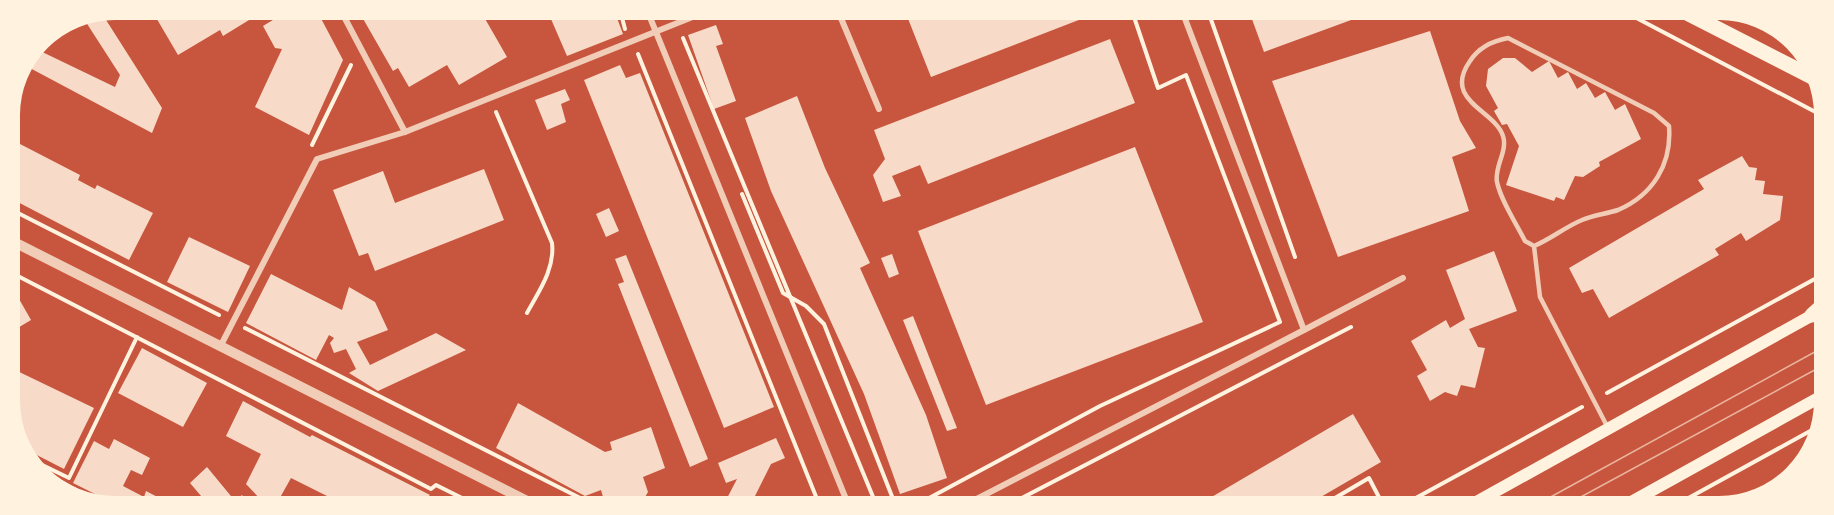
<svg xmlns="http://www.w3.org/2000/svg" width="1834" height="515" font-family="'Space Grotesk',sans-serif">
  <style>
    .building { fill: #f7dbc8 }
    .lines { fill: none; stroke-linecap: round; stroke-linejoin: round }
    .path { stroke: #fff3e0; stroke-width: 4 }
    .service { stroke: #f1ccb7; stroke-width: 4.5 }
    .minor { stroke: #f1ccb7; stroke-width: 6 }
    .tertiary { stroke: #f1ccb7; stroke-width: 10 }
    .secondary { stroke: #fff3e0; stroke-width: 12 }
    .primary { stroke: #fff3e0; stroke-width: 15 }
    .tram { stroke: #e9b49f; stroke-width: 1.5 }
  </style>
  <rect width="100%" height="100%" fill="#c8553d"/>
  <g class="building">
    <path d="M151,9H267L223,36L220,30L178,55Z"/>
    <path d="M291,9H316L343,60L309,135L255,107L282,49L275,48L263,26Z"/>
    <path d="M358,10H480L507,57L459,85L447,65L409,87L398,68L393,71Z"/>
    <path d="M553,10H614L623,34L567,56L551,19L556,18Z"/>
    <path d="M905,11H1102L931,77Z"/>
    <path d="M1249,11L1373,12L1264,52Z"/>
    <path d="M101,12L162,108L152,133L28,67L36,49L115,87L120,75L82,16Z"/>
    <path d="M716,25L723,44L716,46L736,101L714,109L688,35Z"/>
    <path d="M1430,31L1460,121L1476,148L1452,157L1469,211L1338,257L1272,81Z"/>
    <path d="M1110,39L1135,103L928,184L920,165L892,176L901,196L883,202L873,175L885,159L874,130Z"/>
    <path d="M1503,58H1515L1532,72L1549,61L1558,78L1568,72L1577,89L1586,83L1595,98L1605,92L1615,110L1625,104L1641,139L1599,162L1600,166L1583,177L1575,176L1564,200L1556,197L1554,201L1506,185L1519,146L1507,124L1502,125L1494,111L1498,108L1486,86L1488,69Z"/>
    <path d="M620,65L626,78L640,73L774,407L724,428L584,80Z"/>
    <path d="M565,89L570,100L561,104L566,122L547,130L535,100Z"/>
    <path d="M797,96L825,168L870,263L860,268L926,415L947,478L900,494L864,394L771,191L745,118Z"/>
    <path d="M20,144L80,175L78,180L95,189L97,185L153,213L129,260L10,198V165Z"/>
    <path d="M1135,147L1203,322L986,405L918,231Z"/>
    <path d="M1742,156L1749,167L1757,168L1755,180L1765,181L1763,194L1783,196L1780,220L1746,241L1741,233L1715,249L1719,255L1609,318L1593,289L1582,293L1569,268L1704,189L1698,180Z"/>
    <path d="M484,169L504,220L375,271L368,253L359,256L333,190L383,171L395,203Z"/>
    <path d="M609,208L619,231L606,237L596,214Z"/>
    <path d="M189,237L250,266L228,312L167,282Z"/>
    <path d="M1494,251L1517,311L1469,329L1478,347L1485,348L1475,388L1461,385L1457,396L1445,392L1430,401L1417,376L1427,370L1411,341L1446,320L1450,328L1465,319L1446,270Z"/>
    <path d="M892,254L899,274L889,278L881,258Z"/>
    <path d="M626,255L708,459L690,467L618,284L624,282L615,259Z"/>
    <path d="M271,274L342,310L349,287L375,302L388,330L357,342L370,365L436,333L466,350L378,391L349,373L356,369L346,349L334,353L330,343L334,338L329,335L316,360L246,323Z"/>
    <path d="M10,283L31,320L11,332Z"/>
    <path d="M913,316L957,428L947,431L903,320Z"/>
    <path d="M142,348L207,383L183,427L118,393Z"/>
    <path d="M11,368L94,408L64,469L27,450L11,421Z"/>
    <path d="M243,401L310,437L312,435L430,495L420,503H341L291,478L277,503H264L246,484L261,454L226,436Z"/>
    <path d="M518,403L605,452L612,450L610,442L651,427L665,468L643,477L648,492L641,504H605L601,490L585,496L496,448Z"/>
    <path d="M1353,414L1381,462L1307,505H1198Z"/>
    <path d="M776,438L785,458L771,464L751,504H724L737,479L726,483L718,463Z"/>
    <path d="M114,439L150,458L142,475L131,470L123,486L144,497L146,491L169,503H104L98,499L99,496L73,483L94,441L109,449Z"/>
    <path d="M207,467L235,501L242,495L248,503H207L190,483Z"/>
  </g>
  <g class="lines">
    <g class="path">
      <path d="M620,10L625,29"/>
      <path d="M1208,11L1295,257"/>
      <path d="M1625,12L1823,116"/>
      <path d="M723,18L742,10"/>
      <path d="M683,38L876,504"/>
      <path d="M638,54L819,504"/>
      <path d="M496,112L552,243C555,269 539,291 527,313"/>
      <path d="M312,145L351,65"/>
      <path d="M742,194L783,293L806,306L824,324L895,504"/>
      <path d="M10,209L219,315"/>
      <path d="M10,272L431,489L436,485L472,503"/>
      <path d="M245,328L592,504"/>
      <path d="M1607,393L1822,275"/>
      <path d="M32,460L69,478L137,337"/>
      <path d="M37,469L100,503"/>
      <path d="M918,504L1100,406L1280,322L1186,75L1158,88L1132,11"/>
      <path d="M1010,504L1351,327"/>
      <path d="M1323,505L1369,478L1383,505"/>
      <path d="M1403,505L1582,407"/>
      <path d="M1674,506L1821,425"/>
    </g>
    <path class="service" d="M1534,246C1551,239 1565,227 1582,220C1593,215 1606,214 1618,210C1653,195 1672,164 1669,126L1654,113L1508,38C1492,41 1479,47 1470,61C1442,101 1495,110 1503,136C1508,151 1494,167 1497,182C1501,201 1516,223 1525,241L1534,246L1540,297L1607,426"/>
    <g class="minor">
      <path d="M340,9L405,132"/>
      <path d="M647,10L848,504"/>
      <path d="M838,11L879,109"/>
      <path d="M1304,330L1403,278"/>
      <path d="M220,347L317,159L405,132L710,10"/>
      <path d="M967,504L1304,330L1182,11"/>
    </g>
    <path class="tertiary" d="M10,240L531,503"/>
    <g class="secondary">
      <path d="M1471,505L1818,312"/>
      <path d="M1624,506L1822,396"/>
    </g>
    <g class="primary">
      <path d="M1685,12L1816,79"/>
      <path d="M1812,315L1822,306"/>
    </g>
    <g class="tram">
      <path d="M1536,505L1822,348"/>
      <path d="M1566,505L1822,366"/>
    </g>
  </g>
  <path d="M0 0H1834V515H0ZM115 20H1719A95 95 0 0 1 1814 115V401A95 95 0 0 1 1719 496H115A95 95 0 0 1 20 401V115A95 95 0 0 1 115 20Z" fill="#fff3e0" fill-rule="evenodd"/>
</svg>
